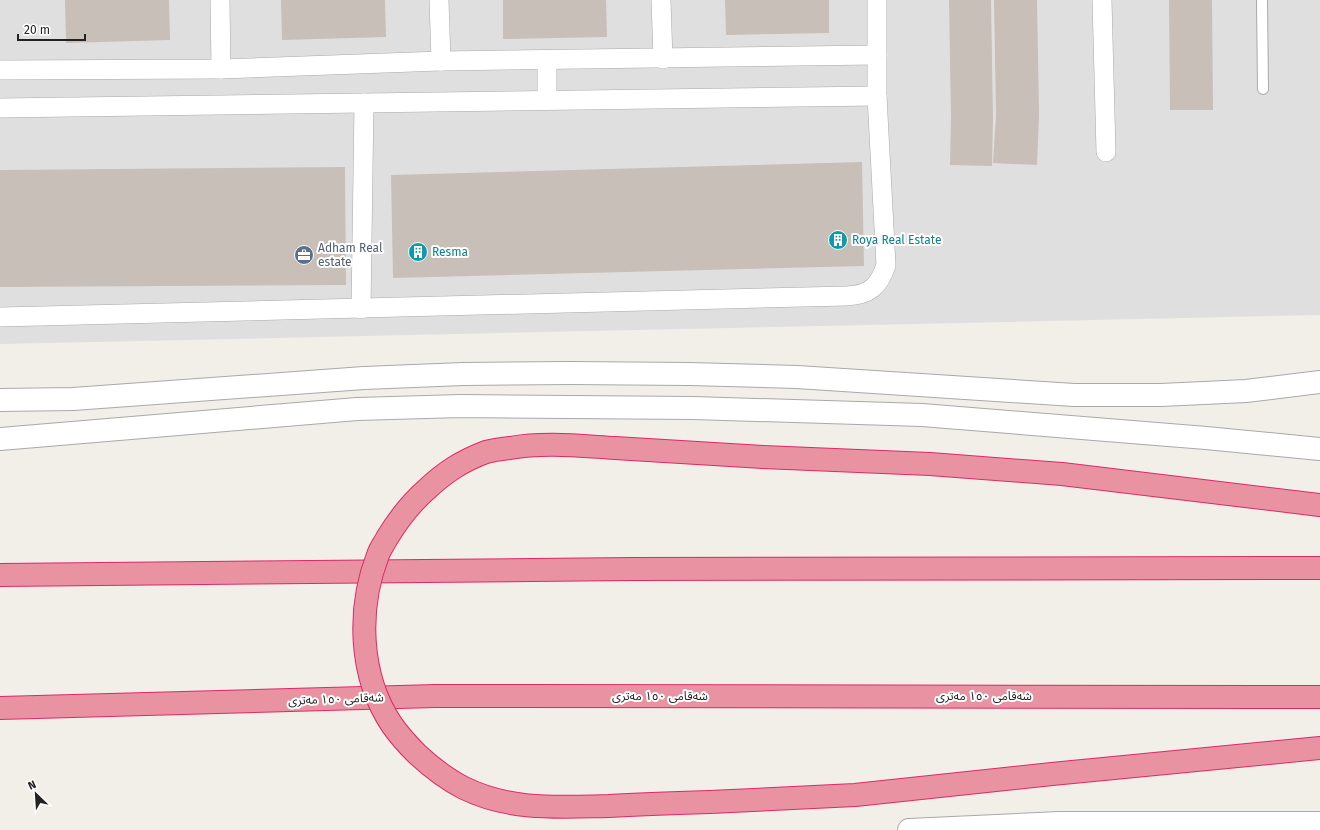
<svg xmlns="http://www.w3.org/2000/svg" width="1320" height="830" font-family="'Fira Sans','Noto Sans Arabic',sans-serif">
  <style>
    .residential { fill: #e0dfdf }
    .building { fill: #c7bfb8 }
    .lines { fill: none; stroke-linecap: round; stroke-linejoin: round }
    .service-casing { stroke: #a9a9a9; stroke-width: 12 }
    .minor-casing { stroke: #a9a9a9; stroke-width: 20 }
    .tertiary-casing { stroke: #a9a9a9; stroke-width: 24 }
    .motorway-casing { stroke: #dc2a67; stroke-width: 24 }
    .service { stroke: #fff; stroke-width: 10 }
    .minor { stroke: #fff; stroke-width: 19 }
    .tertiary { stroke: #fff; stroke-width: 22 }
    .motorway { stroke: #e892a2; stroke-width: 22 }
    .motorway-bridge-casing { stroke: #dc2a67; stroke-width: 24; stroke-linecap: butt }
    .motorway-bridge { stroke: #e892a2; stroke-width: 22 }
    .labels { text-anchor: middle; dominant-baseline: central; stroke-width: 4; stroke-linejoin: round; paint-order: stroke }
    .culture-label { font-size: 12px; fill: #0d838f; stroke: #fff; text-anchor: start }
    .service-label { font-size: 12px; fill: #4e5e75; stroke: #fff; text-anchor: start }
    .street-label { font-size: 12px; fill: #222; stroke: #fff }
  </style>
  <rect width="100%" height="100%" fill="#f2efe9"/>
  <path class="residential" d="M0,0H1320V315L0,344Z"/>
  <g class="building">
    <path d="M65,0H169L170,40L66,43Z"/>
    <path d="M281,0H385L386,37L282,40Z"/>
    <path d="M503,0H606L607,37L503,39Z"/>
    <path d="M725,0H829V33L726,35Z"/>
    <path d="M949,0H991L993,118L992,166L950,165L951,118Z"/>
    <path d="M994,0H1037L1039,115L1037,165L993,163L996,116Z"/>
    <path d="M1169,0H1212L1213,110H1170Z"/>
    <path d="M862,162L864,266L393,278L391,175Z"/>
    <path d="M345,167L346,285L0,287V170Z"/>
  </g>
  <g class="lines">
    <defs>
      <path id="service" d="M1262,0L1263,89"/>
      <g id="minor">
        <path d="M220,0L221,69"/>
        <path d="M439,0L441,61"/>
        <path d="M661,0L663,59"/>
        <path d="M1102,0L1106,152"/>
        <path d="M0,70L221,69L441,61L877,55"/>
        <path d="M547,100V60"/>
        <path d="M0,108L877,96"/>
        <path d="M361,309L364,103"/>
        <path d="M0,317L846,296C869,295 879,287 886,265L877,96V0"/>
      </g>
      <g id="tertiary">
        <path d="M0,400L73,399L364,378L463,374L570,373L689,374L797,377L1074,395H1161L1246,391L1320,382"/>
        <path d="M0,439L357,409L461,406L693,408L922,415L1206,438L1320,449"/>
        <path d="M909,830L1059,823H1320"/>
      </g>
      <g id="motorway">
        <path d="M763,457L930,464L1062,474L1320,505"/>
        <path d="M0,575L632,569L1320,568"/>
        <path d="M0,708L435,696L1320,697"/>
        <path d="M710,802L855,795L1052,774L1320,748"/>
      </g>
    </defs>
    <use href="#service" class="service-casing"/>
    <use href="#minor" class="minor-casing"/>
    <use href="#tertiary" class="tertiary-casing"/>
    <use href="#motorway" class="motorway-casing"/>
    <use href="#service" class="service"/>
    <use href="#minor" class="minor"/>
    <use href="#tertiary" class="tertiary"/>
    <use href="#motorway" class="motorway"/>
    <defs>
      <path id="motorway-bridge" d="M710,802C676,803 643,804 609,806C558,807 511,811 464,788C446,779 431,767 417,754C408,745 399,735 392,725C359,676 357,609 378,555C380,549 384,544 387,538C398,520 410,504 426,490C445,472 462,461 486,452C494,450 502,449 510,448C545,442 580,446 615,448C664,451 714,454 763,457"/>
    </defs>
    <use href="#motorway-bridge" class="motorway-bridge-casing"/>
    <use href="#motorway-bridge" class="motorway-bridge"/>
  </g>
  <defs>
    <symbol id="building-disc" viewBox="-11 -11 22 22"><circle r="9.5" fill="#0f9aa8" stroke="#fff"/><path d="M-4-6H4V6H1V3H-1V6H-4ZM-2.5-4.3h1.7v1.8h-1.7ZM.8-4.3h1.7v1.8H.8ZM-2.5-1h1.7V.8h-1.7ZM.8-1h1.7V.8H.8Z" fill="#fff"/></symbol>
    <symbol id="office-disc" viewBox="-11 -11 22 22"><circle r="9.5" fill="#5c6f8a" stroke="#fff"/><path d="M-6-3h4V-5.5h4V-3h4V5H-6ZM-1-4.5V-3h2v-1.5ZM-6 0V1H6V0Z" fill="#fff"/></symbol>
  </defs>
  <g fill-rule="evenodd">
    <use href="#building-disc" x="827" y="229" width="22" height="22"/>
    <use href="#building-disc" x="407" y="241" width="22" height="22"/>
    <use href="#office-disc" x="293" y="244" width="22" height="22"/>
  </g>
  <g class="labels">
    <g class="culture-label">
      <text x="852" y="240">Roya Real Estate</text>
      <text x="432" y="252">Resma</text>
    </g>
    <g class="service-label">
      <text x="318" y="248">Adham Real<tspan x="318" dy="14">estate</tspan></text>
    </g>
    <g class="street-label">
      <text x="660" y="696">شەقامی ١٥٠ مەتری</text>
      <text x="984" y="696">شەقامی ١٥٠ مەتری</text>
      <text transform="translate(336 699) rotate(-2)">شەقامی ١٥٠ مەتری</text>
    </g>
  </g>
  <g transform="translate(36 794) rotate(335)" stroke="#ffffff" stroke-width="3" paint-order="stroke">
  <path d="M0-3L7 15L0 10L-7 15Z" fill="#222222"/>
  <text y="-6" font-size="11" font-weight="bold" text-anchor="middle" fill="#222222">N</text>
  </g>
  <path d="M18 34v6h67v-6" fill="none" stroke="#222222" stroke-width="2"/>
  <text x="24" y="34" font-size="12" fill="#222222" stroke="#ffffff" stroke-width="3" paint-order="stroke">20 m</text>
</svg>
